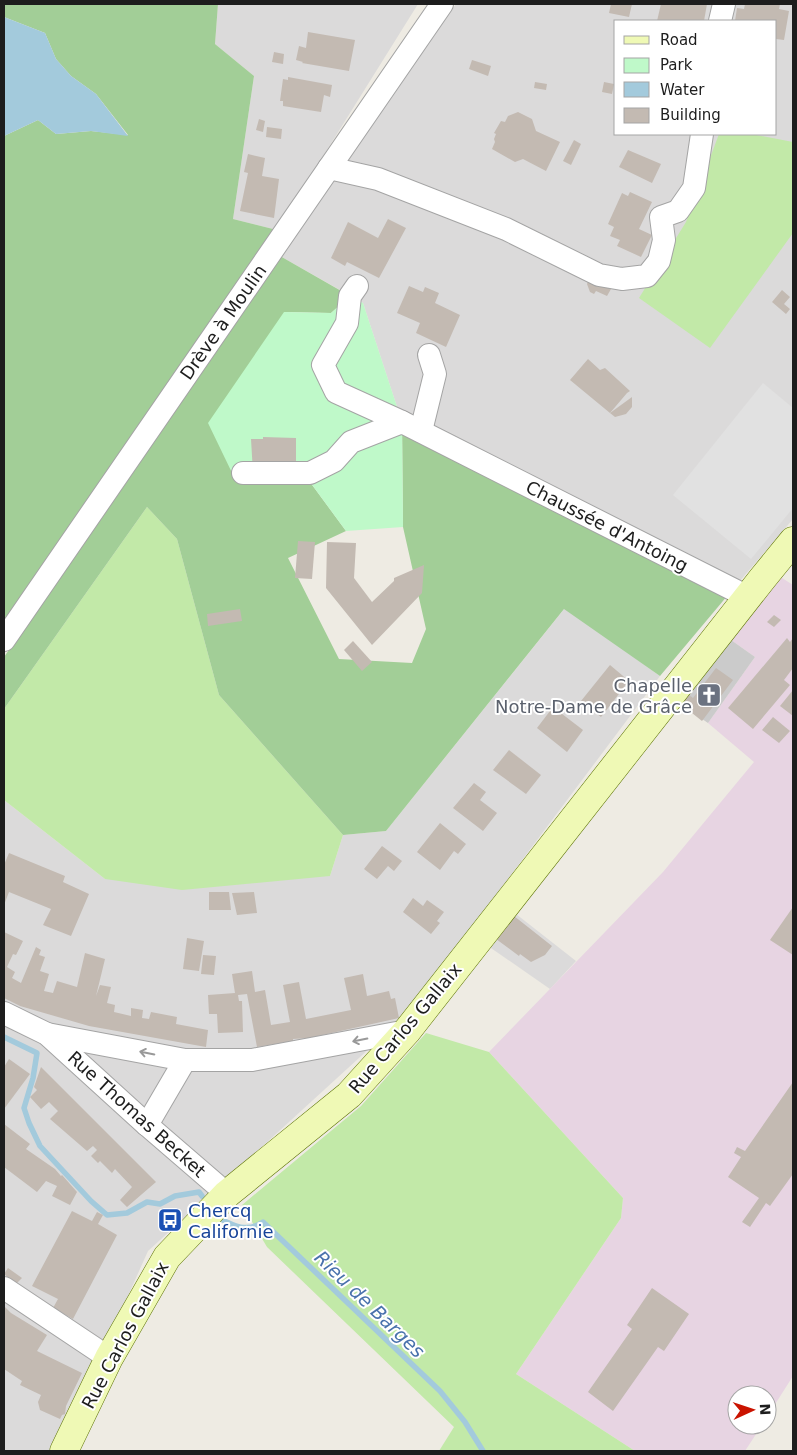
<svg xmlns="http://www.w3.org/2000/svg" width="797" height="1455" font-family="'DejaVu Sans',sans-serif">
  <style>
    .residential { fill: #dbdada; fill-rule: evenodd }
    .industrial { fill: #e7d4e2 }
    .religious { fill: #cbcbcb }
    .grass { fill: #c2e9a8 }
    .forest { fill: #a2ce97 }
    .park { fill: #bff9c9 }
    .parking { fill: #e1e1e1 }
    .water { fill: #a3cadc }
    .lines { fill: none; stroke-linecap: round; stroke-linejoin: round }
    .stream { stroke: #a3cadc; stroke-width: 5.5 }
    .building { fill: #c3bab2 }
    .minor-casing { stroke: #a4a4a4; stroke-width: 24 }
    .secondary-casing { stroke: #5d7305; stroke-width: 29 }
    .minor { stroke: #fff; stroke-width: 22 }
    .secondary { stroke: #eff9b5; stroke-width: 28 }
    .oneway { stroke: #999 }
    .labels { text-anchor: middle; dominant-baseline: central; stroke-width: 4; stroke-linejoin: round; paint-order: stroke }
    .street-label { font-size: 18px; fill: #1d1d1d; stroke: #fff }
    .worship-label { font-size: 18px; fill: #5b616d; stroke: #fff; text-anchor: end }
    .transit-label { font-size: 18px; fill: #164399; stroke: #fff; text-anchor: start }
    .water-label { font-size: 19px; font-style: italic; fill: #4972ac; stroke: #fff }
  </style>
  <rect width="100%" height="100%" fill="#eeebe3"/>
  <g class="residential">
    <path d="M218,4H418L277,230L233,219L254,76L215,44Z"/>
    <path d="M456,4H793V519L733,589L402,422L363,303L280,256ZM616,21H776V134H616Z"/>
    <path d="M565,608L660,676L406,1015L148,1251L118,1318L50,1451H4V800L105,879L330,876L343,835L386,831Z"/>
    <path d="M516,914L576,961L550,989L488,946Z"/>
  </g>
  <path class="industrial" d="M779,576L793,585V1376L767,1417V1395H737V1425H762L745,1451H635L516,1374L621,1218L623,1198L489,1052L663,872L754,762L708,723L755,657L731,640Z"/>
  <path class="religious" d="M731,640L755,657L708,723L677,702Z"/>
  <g class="grass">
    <path d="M719,134H751L793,142V233L710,348L639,298L686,222Z"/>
    <path d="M147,507L177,539L219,695L343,835L330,876L182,890L105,879L4,800V709Z"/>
    <path d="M426,1033L489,1052L623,1198L621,1218L516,1374L635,1451H439L454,1427L267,1247L242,1205L361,1106Z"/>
  </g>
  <g class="forest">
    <path d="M4,4H218L215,44L254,76L233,219L277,230L4,627V136L38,120L56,134L91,131L128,135L96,94L71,76L56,59L45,33L4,17Z"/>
    <path d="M280,256L350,296L331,313L284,312L307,478L346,531L288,558L339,659L412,663L426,629L403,527L402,422L733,589L660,676L564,609L386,831L343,835L219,695L177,539L147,507L4,709V657L117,496Z"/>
  </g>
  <path class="park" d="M350,296L363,303L402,422L403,527L346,531L307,478L235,479L208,423L284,312L331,313Z"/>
  <path class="parking" d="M763,383L793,408V508L751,559L673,495Z"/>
  <path class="water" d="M4,17L45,33L56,59L71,76L96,94L128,136L91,131L56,134L38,120L4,136Z"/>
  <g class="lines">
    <g class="stream">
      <path d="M4,1037L37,1053L33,1078L24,1108L29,1123L40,1146L91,1201L107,1215L127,1213L147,1202L160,1204L175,1196L199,1192L202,1196"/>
      <path d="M217,1217C234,1226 246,1233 263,1222L440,1391L465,1422L483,1451"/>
    </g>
  </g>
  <g class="building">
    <path d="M611,4H632L629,17L609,13Z"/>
    <path d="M661,4H707L704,21H657Z"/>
    <path d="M745,4L759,5L760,4H780L779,9L789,11L784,40L776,39V21H735L737,8L744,9Z"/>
    <path d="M308,32L355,40L349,71L302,63L303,62L296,60L299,46L306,48Z"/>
    <path d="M274,52L284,54L283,64L272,62Z"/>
    <path d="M472,60L491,66L488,76L469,69Z"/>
    <path d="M288,77L332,85L330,97L324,95L321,112L283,106V101H280L283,79L288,80Z"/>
    <path d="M535,82L547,84L546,90L534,88Z"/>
    <path d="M604,82L614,84L612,94L602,92Z"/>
    <path d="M518,112L532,119L536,131L560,142L546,171L523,159L515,162L492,149L495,142L494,139L496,134L494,133L501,121L505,122L508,116Z"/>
    <path d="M259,119L265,121L263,132L256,130Z"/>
    <path d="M267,127L282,129L281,139L266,137Z"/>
    <path d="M574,140L581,144L571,165L563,161Z"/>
    <path d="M628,150L661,164L652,183L619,167Z"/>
    <path d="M248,154L265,158L262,176L279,179L274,218L240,211L248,173L244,172Z"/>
    <path d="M630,192L652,202L639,229L652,235L641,257L617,246L620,240L610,236L614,227L608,224L622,193L628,196Z"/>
    <path d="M388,219L406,228L379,278L347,262L345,266L331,258L348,222L378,238Z"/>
    <path d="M589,279L611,289L607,296L596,291L594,294L590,292L587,284Z"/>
    <path d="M409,286L423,292L425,287L439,293L435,303L460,315L446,347L416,333L420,323L397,313Z"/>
    <path d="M782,290L790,297L784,304L790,309L786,314L772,302Z"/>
    <path d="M588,359L600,370L605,368L630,391L627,393L610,413L570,380Z"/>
    <path d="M632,397V407L626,414L615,417L610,413Z"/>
    <path d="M263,437L296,438V471L253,473L251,439H263Z"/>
    <path d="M298,541L315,542L312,579L295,578Z"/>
    <path d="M327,542L356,543L354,578L372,602L394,581V578L424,565L422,593L372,645L326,588Z"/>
    <path d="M240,609L242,621L208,626L207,614Z"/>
    <path d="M774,615L781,620L774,627L767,622Z"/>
    <path d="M787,638L790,642L793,638V668L784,680L790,685L753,729L728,708Z"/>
    <path d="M353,641L372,662L362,671L344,650Z"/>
    <path d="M610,665L629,681L601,717L581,701Z"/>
    <path d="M716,668L733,680L702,721L677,701L685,692L693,698Z"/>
    <path d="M793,690V716L780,706Z"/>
    <path d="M553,707L583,730L567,752L537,728Z"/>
    <path d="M773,717L790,731L779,743L762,730Z"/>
    <path d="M509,750L541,775L526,794L493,770Z"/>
    <path d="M474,783L486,792L480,800L497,813L483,831L453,808Z"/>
    <path d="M440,823L466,844L458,854L454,851L440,870L417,852Z"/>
    <path d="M382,846L402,861L394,871L388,866L377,879L364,869Z"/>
    <path d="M9,853L65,876L63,882L89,894L71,936L43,925L51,909L9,892L4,905V865Z"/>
    <path d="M209,892H229L231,910H209Z"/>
    <path d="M254,892L257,913L237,915L232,893Z"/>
    <path d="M413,898L423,906L427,900L444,912L437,921L440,923L431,934L403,912Z"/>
    <path d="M793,907V955L770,940Z"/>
    <path d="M514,916L552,946L545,955L531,962L520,954L519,956L496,939Z"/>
    <path d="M4,932L23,941L16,955L13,954L7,967L15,972L12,978L21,983L36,947L41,950L39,955L45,957L40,971L49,974L44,991L53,993L57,981L77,987L85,953L105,959L96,996L100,985L111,987L107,1003L115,1005L114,1012L131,1016V1008L143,1010L142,1018L149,1019L151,1012L177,1017L176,1024L208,1030L206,1047L89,1026L20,1006L4,998Z"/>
    <path d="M187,938L204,941L199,971L183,969Z"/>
    <path d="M203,955L216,956L214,975L201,974Z"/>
    <path d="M252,971L255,992L265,990L271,1025L290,1022L283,985L299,982L306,1019L351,1010L344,978L363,974L367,996L389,991L391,999L395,998L399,1018L309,1038L293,1039V1041L257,1047L247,994L238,995L239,1001H242L243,1032L218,1033L217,1014H209L208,995L235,993L232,974Z"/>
    <path d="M9,1059L30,1074L4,1109V1067Z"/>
    <path d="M41,1067L156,1182L127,1207L120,1200L132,1187L115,1169L112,1173L100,1161L98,1163L91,1156L97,1150L93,1146L87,1151L50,1119L58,1111L49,1102L41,1109L30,1097L37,1090L34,1087Z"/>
    <path d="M793,1082V1174L770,1206L766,1203L750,1227L742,1222L759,1198L728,1177L741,1157L734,1153L737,1147L745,1151Z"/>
    <path d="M4,1124L30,1144L26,1149L55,1169L61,1176L62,1175L77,1192L70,1205L52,1196L57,1186L46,1181L37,1192L4,1167Z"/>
    <path d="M72,1211L92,1221L97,1212L103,1215L98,1224L117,1235L73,1319L53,1308L58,1299L32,1286Z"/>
    <path d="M8,1268L22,1278L16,1284L4,1274Z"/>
    <path d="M652,1288L689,1314L664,1351L658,1347L613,1411L588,1392L632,1329L627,1325Z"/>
    <path d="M4,1306L11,1313L47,1335L37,1351L82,1373L66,1406L65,1414L62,1415L60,1419L40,1410L38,1402L41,1395L20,1385L22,1381L4,1369Z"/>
  </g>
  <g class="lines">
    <defs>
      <g id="minor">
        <path d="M720,21L724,4"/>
        <path d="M329,168L378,179L506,229L599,275L622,279L647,276L659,261L664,240L661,217L678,211L694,188L702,134"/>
        <path d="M357,286L350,296L347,323L323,365L336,392L402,422"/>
        <path d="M421,431L435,374L429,355"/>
        <path d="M243,473H310L334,461L351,442L402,422L748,597"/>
        <path d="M4,640L442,4"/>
        <path d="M4,1013L47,1034L147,1125L227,1194"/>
        <path d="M47,1034L185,1060H252L407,1031"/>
        <path d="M147,1125L185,1060"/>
        <path d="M4,1288L109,1358"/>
      </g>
      <path id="secondary" d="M64,1451L109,1358L167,1257L227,1194L349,1095L407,1031L762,579L793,541"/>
    </defs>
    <use href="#minor" class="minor-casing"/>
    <use href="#secondary" class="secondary-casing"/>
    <use href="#minor" class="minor"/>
    <use href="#secondary" class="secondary"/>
  </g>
  <defs><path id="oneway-shaft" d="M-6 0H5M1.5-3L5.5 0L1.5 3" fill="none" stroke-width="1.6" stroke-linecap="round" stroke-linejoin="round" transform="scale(1.25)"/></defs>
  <g class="oneway">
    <use href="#oneway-shaft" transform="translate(360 1040) rotate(169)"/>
    <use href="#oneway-shaft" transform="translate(147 1053) rotate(-169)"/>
  </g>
  <defs>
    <symbol id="church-square" viewBox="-11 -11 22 22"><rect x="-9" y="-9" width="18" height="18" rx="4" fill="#6b7280" stroke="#fff"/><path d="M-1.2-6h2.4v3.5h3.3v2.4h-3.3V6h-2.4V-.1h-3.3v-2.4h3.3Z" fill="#fff"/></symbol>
    <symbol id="bus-square" viewBox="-11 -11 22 22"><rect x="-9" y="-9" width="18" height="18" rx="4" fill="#1a4fb4" stroke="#fff"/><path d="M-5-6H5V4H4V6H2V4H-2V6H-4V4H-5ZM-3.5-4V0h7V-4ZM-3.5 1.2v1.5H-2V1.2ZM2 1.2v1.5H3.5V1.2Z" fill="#fff"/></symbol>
  </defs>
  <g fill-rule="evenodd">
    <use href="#church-square" x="695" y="681" width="28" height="28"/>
    <use href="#bus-square" x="156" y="1206" width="28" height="28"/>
  </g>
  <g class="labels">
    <g class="street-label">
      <text transform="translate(223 322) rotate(-55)">Drève à Moulin</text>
      <text transform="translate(607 526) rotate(27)">Chaussée d'Antoing</text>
      <text transform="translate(405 1028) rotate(-50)">Rue Carlos Gallaix</text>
      <text transform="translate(137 1114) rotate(42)">Rue Thomas Becket</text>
      <text transform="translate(125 1335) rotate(-62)">Rue Carlos Gallaix</text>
    </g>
    <g class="worship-label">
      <text x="692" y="685">Chapelle<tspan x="692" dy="21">Notre-Dame de Grâce</tspan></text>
    </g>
    <g class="transit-label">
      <text x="188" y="1210">Chercq<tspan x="188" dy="21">Californie</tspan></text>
    </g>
    <g class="water-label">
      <text transform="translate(370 1304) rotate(44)">Rieu de Barges</text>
    </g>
  </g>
  <rect width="797" height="1455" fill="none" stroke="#1d1d1d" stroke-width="10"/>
  <rect x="614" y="20" width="162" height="115" fill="#ffffff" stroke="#a5a5a5"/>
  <rect x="624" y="36" width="25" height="8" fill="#eff9b5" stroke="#a5a5a5"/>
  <text x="660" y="45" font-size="15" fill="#1d1d1d">Road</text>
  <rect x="624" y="58" width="25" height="15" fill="#bff9c9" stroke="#a5a5a5"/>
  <text x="660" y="70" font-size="15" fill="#1d1d1d">Park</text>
  <rect x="624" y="82" width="25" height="15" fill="#a3cadc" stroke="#a5a5a5"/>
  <text x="660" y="95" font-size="15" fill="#1d1d1d">Water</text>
  <rect x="624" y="108" width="25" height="15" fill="#c3bab2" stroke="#a5a5a5"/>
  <text x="660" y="120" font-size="15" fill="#1d1d1d">Building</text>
  <g transform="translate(752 1410) rotate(87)"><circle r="24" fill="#ffffff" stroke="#a5a5a5"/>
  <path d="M0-4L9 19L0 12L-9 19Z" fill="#ca1300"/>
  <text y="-8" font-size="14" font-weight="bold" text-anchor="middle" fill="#1d1d1d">N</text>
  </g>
</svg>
